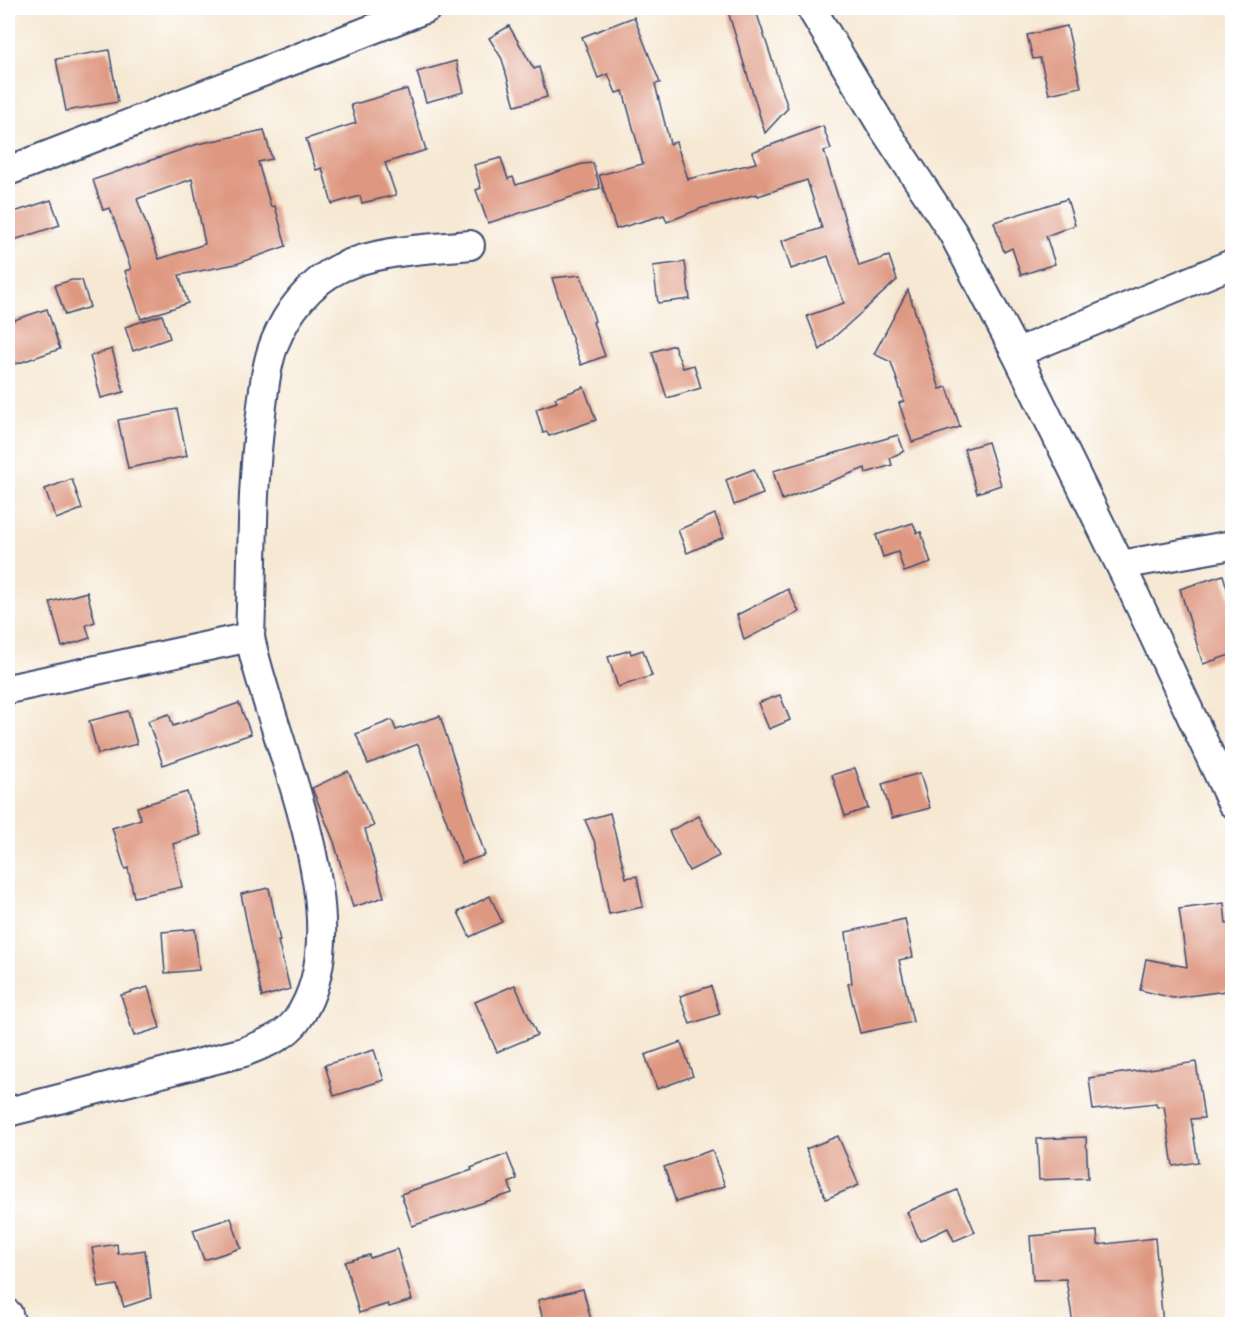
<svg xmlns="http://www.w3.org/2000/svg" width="1240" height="1332" font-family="Sriracha,sans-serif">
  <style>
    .building { fill: #de9881; fill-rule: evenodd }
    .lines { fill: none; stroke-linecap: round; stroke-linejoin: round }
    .street-casing { stroke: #3c4b70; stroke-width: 32 }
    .street { stroke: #fff; stroke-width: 28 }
  </style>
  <rect width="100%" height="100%" fill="#fff"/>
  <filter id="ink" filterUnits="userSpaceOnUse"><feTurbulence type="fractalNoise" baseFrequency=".0167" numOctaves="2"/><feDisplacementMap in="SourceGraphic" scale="12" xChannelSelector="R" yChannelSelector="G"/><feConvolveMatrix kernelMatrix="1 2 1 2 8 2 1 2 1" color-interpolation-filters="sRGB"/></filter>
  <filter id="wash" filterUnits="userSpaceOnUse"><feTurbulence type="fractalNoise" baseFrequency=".008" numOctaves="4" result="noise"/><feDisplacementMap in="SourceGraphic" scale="24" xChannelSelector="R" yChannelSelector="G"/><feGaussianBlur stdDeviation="1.35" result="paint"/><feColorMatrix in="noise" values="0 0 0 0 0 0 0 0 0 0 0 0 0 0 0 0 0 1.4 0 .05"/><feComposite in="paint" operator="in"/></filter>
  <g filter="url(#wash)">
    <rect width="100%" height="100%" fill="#f6e8d3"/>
    <g id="blocks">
      <g class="building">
        <path d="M727,8H755L788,108L765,133Z"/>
        <path d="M634,17L660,83L655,84L670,144L676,142L688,179L756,163L752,152L823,126L831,149L824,151L859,266L889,256L897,280L820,350L807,316L844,303L828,256L791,269L782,241L822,228L807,180L758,196L757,194L702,208L667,222L664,215L616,229L599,175L643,164L623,91L616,93L608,74L598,78L582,37Z"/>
        <path d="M509,26L534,69L539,67L547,97L515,106L502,59L489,38Z"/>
        <path d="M1067,26L1081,87L1049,94L1040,58L1033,59L1027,35Z"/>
        <path d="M109,50L118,102L66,111L56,59Z"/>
        <path d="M456,61L464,92L426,102L417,72Z"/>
        <path d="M407,89L426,150L385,163L396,195L362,203L360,196L332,204L322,168L316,170L306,139L356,123L351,105Z"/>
        <path d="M264,130L272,159L258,162L271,207L275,206L286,246L236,264L179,275L188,303L141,319L125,271L131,269L110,208L103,210L93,180L198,144ZM192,179L205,244L159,259L137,199Z"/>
        <path d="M501,158L508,179L513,177L516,185L582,164L593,163L600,188L488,223L476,190L481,188L474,165Z"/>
        <path d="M1067,199L1075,225L1046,236L1055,264L1021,275L1012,248L1004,252L994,222Z"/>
        <path d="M51,200L60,225L8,242V214Z"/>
        <path d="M685,262L690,299L658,303L653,266Z"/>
        <path d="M581,275L595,321L593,322L605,356L581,365L552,278Z"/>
        <path d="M72,280H82L90,307L65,315L55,285Z"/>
        <path d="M908,290L940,389L947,387L960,427L912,442L899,403L904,401L891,362L874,354Z"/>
        <path d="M47,309L60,349L16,364L8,337V322Z"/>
        <path d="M162,315L170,338L133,351L125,327Z"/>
        <path d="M674,345L683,368L694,365L701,388L667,398L652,352Z"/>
        <path d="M112,349L124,392L101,398L90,356Z"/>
        <path d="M584,387L596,420L549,436L547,432L543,433L536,409L557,402L555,398Z"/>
        <path d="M177,409L187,456L128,468L118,420Z"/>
        <path d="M898,435L904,451L890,458L892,465L866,473L865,468L782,500L773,471Z"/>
        <path d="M988,442L1001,485L977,493L964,449Z"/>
        <path d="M754,469L763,494L734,505L726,480Z"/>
        <path d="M72,479L82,509L56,519L45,489Z"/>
        <path d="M715,514L724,537L687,553L678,530Z"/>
        <path d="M913,523L917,533L921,532L931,563L904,572L898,552L883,557L876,535Z"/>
        <path d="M1223,575L1233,608V654L1203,664L1180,589Z"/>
        <path d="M788,589L799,612L744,640L737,615Z"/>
        <path d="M87,592L95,622L86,625L90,638L62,647L50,602Z"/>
        <path d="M630,650L631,654L643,650L652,676L618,687L608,657Z"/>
        <path d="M780,695L790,720L769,729L758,703Z"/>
        <path d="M239,703L251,734L163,765L148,721L169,714L173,726Z"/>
        <path d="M128,711L137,744L98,754L89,721Z"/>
        <path d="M440,716L485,855L462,863L418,744L368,764L356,734L392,720L396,730Z"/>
        <path d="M855,768L868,808L845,816L832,775Z"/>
        <path d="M348,771L374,826L365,829L384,897L353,907L334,842L312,788Z"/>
        <path d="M920,773L930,808L892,818L882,784Z"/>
        <path d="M187,792L201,835L173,844L182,887L134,897L128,868L125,869L112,828L141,819L137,807Z"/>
        <path d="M610,813L626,878L637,876L643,907L609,914L596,845L585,820Z"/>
        <path d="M699,816L719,856L689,871L669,831Z"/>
        <path d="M269,888L280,941H278L290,989L262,997L241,894Z"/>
        <path d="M490,896L502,922L470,937L458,912Z"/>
        <path d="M1224,903L1226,924L1232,923L1233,990L1173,998L1140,990L1146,959L1187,967L1179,909Z"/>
        <path d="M905,919L913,957L899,960L913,1022L860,1033L848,984L852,983L846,932Z"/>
        <path d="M195,929L199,970L165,973L162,932Z"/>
        <path d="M515,985L537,1035L497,1052L475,1002Z"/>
        <path d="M711,986L720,1014L690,1024L680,996Z"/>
        <path d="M148,987L160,1028L134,1036L121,995Z"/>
        <path d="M681,1042L693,1076L657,1089L645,1055Z"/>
        <path d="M374,1050L384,1080L334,1096L325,1065Z"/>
        <path d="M1196,1062L1204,1118L1191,1119L1198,1162L1173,1166L1164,1106L1157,1107L1156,1103L1093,1110L1089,1078Z"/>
        <path d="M838,1136L859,1185L826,1199L806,1149Z"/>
        <path d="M1086,1137L1088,1178L1039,1180L1037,1139Z"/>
        <path d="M712,1150L725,1186L676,1202L664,1167Z"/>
        <path d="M507,1154L517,1179L509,1183L512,1193L412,1226L401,1194L472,1170L471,1168Z"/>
        <path d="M957,1190L975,1232L954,1241L948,1228L920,1241L907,1212Z"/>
        <path d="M231,1218L241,1248L204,1260L193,1230Z"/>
        <path d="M1097,1231L1098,1245L1155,1238L1163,1324H1073L1066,1279L1033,1280L1030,1236Z"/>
        <path d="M117,1244L118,1254L145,1250L151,1298L124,1307L117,1285L99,1288L92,1248Z"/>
        <path d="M397,1249L412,1300L389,1307L388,1304L359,1313L345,1262L369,1255L370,1258Z"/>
        <path d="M583,1289L592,1324H544L538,1300Z"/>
      </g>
    </g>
  </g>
  <g filter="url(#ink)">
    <use href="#blocks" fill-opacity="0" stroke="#3c4b70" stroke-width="1.5"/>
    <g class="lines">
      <defs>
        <g id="street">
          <path d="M811,8L882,126L953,233L1016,353L1132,589L1232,803"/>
          <path d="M8,171L427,8"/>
          <path d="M1016,353L1232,264"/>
          <path d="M1121,565L1232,545"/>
          <path d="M8,689L250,637"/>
          <path d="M8,1112L244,1052C263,1044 284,1038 297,1020C365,924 271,741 250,637C253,562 251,488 261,414C264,390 266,364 275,342C287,312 310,282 340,268C376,250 430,249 470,245"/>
          <path d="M8,1314L11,1324"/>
        </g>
      </defs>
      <use href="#street" class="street-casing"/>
      <use href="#street" class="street"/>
    </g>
  </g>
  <rect width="1240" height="1332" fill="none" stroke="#fff" stroke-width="30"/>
</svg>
